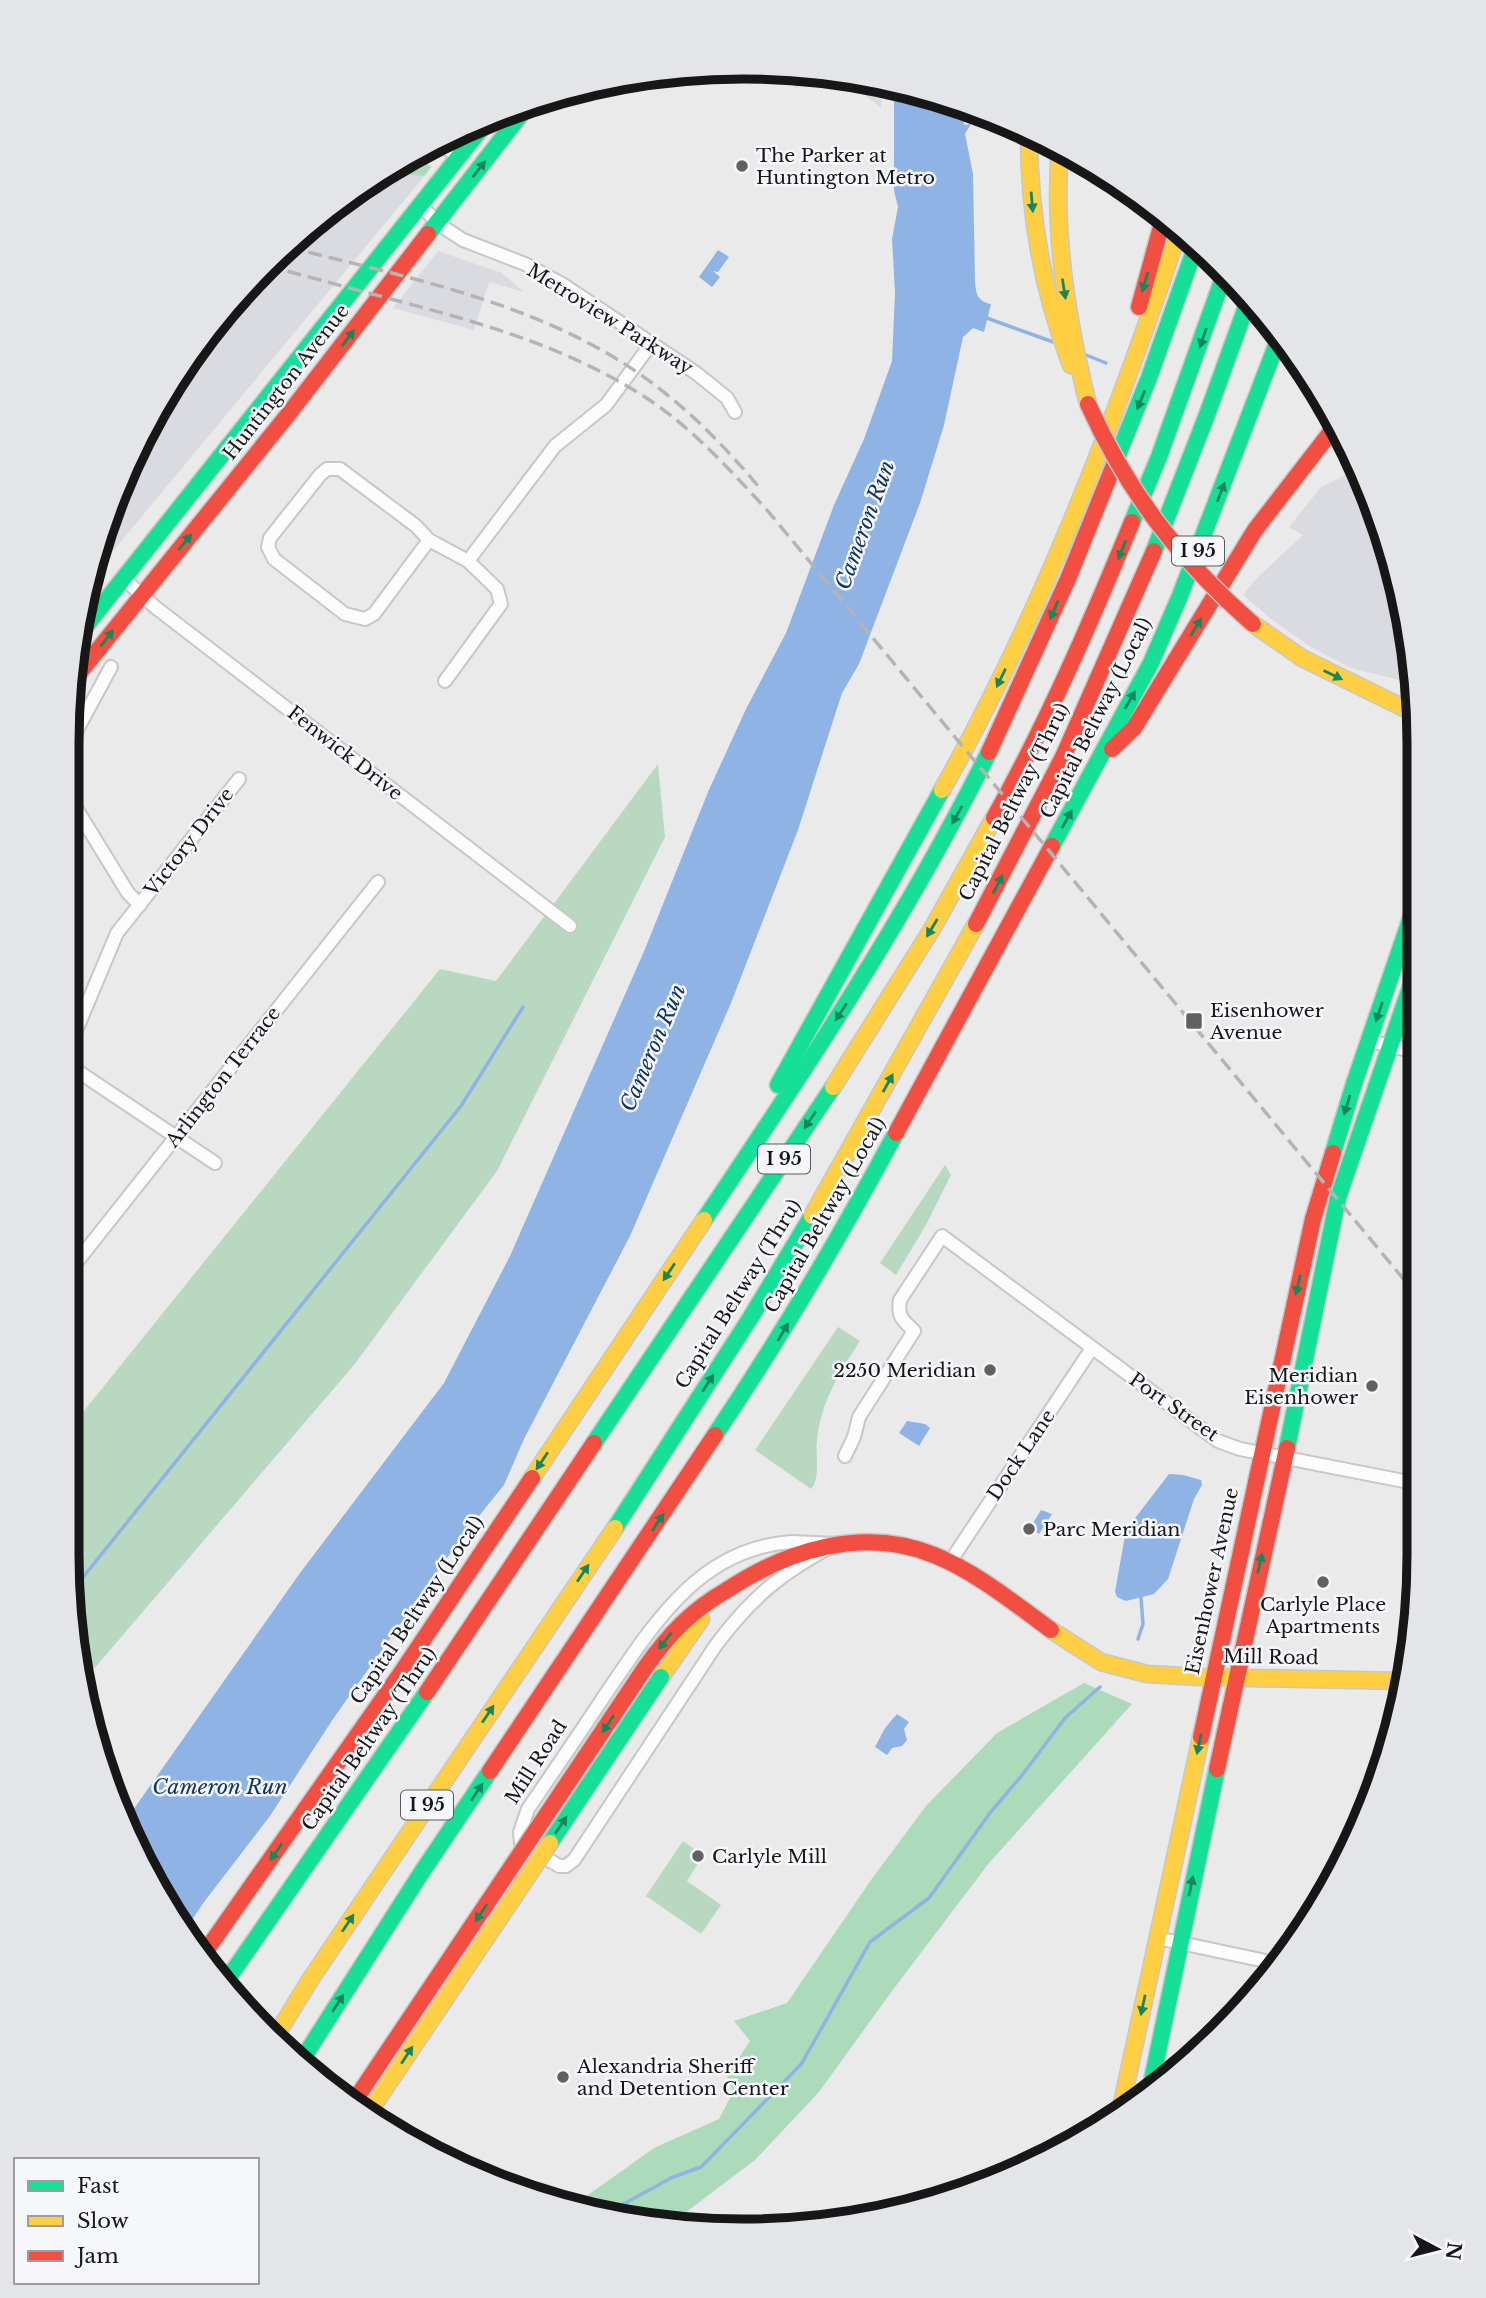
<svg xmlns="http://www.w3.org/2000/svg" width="1486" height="2298" font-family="'Libre Baskerville',serif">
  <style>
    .built { fill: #dadbe1 }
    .green { fill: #b8d8c1 }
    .forest { fill: #addaba }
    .water { fill: #8fb3e4 }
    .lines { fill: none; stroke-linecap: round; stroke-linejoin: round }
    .stream { stroke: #8fb3e4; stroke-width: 3.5 }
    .street-casing { stroke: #c7c7c8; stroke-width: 16 }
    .fast-casing { stroke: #c7c7c8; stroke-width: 19 }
    .slow-casing { stroke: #c7c7c8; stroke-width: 19 }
    .jam-casing { stroke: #c7c7c8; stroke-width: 19 }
    .street { stroke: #fcfcfc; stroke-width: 12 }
    .fast { stroke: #16e098; stroke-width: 16 }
    .slow { stroke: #ffcf43; stroke-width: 16 }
    .jam { stroke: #f24e42; stroke-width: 16 }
    .rail { stroke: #b4b4b5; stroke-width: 3.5; stroke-dasharray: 14 7; stroke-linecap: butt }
    .fast-bridge-casing { stroke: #c7c7c8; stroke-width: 19; stroke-linecap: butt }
    .slow-bridge-casing { stroke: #c7c7c8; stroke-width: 19; stroke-linecap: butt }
    .jam-bridge-casing { stroke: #c7c7c8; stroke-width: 19; stroke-linecap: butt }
    .fast-bridge { stroke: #16e098; stroke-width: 16 }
    .slow-bridge { stroke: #ffcf43; stroke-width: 16 }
    .jam-bridge { stroke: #f24e42; stroke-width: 16 }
    .oneway { fill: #16865e }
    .poi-dot { fill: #616162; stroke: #f6f7fa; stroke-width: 2.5 }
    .labels { text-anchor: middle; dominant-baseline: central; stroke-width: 5; stroke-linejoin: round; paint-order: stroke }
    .shield { fill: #f6f7fa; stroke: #5a5a5c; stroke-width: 2 }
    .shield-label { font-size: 18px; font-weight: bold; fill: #171718 }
    .poi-label { font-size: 19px; fill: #171718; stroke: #f6f7fa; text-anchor: start }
    .street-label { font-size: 19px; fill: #171718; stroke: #f6f7fa }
    .water-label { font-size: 21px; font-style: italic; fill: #113460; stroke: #f6f7fa }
    .rim { fill: none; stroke: #171718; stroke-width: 9 }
  </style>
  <rect width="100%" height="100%" fill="#eaeaeb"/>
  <g class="built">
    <path d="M774,70L810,72L797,88Z"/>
    <path d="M839,74L882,84L881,108Z"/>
    <path d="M415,154L432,167L94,574L99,579L87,601L118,484L234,297L331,207Z"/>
    <path d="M438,251L502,273L524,292L489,282L474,330L393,308Z"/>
    <path d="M1359,469L1397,568L1416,684L1351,668L1311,647L1271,619L1243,595L1257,578L1303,535L1289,527L1321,487Z"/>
  </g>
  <g class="green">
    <path d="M658,764L665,837L497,1171L354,1365L87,1677L67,1555V1432L440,969L496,981Z"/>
    <path d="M945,1165L951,1175L926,1225L896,1275L880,1263Z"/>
    <path d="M838,1327L860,1341C840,1372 820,1403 817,1441C815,1457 821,1477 811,1489L755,1450Z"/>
    <path d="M683,1841L703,1855L687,1881L721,1905L701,1934L646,1896Z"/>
  </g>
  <g class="forest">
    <path d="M414,155L431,167L424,176L386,172Z"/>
    <path d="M1084,1683L1132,1704L989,1863L892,1991L819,2092L755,2160L677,2219L660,2222L574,2205L654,2148L719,2119L733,2092L727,2076L750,2041L734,2021L787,2003L871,1880L926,1806L997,1733Z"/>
  </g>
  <g class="water">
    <path d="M894,87L962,103L964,125L971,124L965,134L973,174L975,281C976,294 977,301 991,304L984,332L973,328L963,337L944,425L920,503L859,664L842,693L798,830L731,1003L630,1236L524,1439L504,1485L462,1537L333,1719L270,1816L204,1902L183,1933L126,1820L300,1573L444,1383L510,1256L645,949L708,792L746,709L786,633L834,505L864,439L892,361L895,292L892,239L898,207L894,191Z"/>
    <path d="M718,250L729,257L718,272L713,271L720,277L712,287L699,277Z"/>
    <path d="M907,1421L925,1424L930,1428L919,1446L899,1433Z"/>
    <path d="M1169,1474L1183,1475L1201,1480L1202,1485L1194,1499L1168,1579L1154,1594L1126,1601L1117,1597L1115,1592L1126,1530Z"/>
    <path d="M1041,1510L1052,1514L1039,1534L1030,1528Z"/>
    <path d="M897,1714L909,1722L904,1729L907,1740L902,1746L892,1748L887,1755L875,1747L885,1728Z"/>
  </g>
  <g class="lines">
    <g class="stream">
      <path d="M984,317L1056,343"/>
      <path d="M1086,355L1106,363"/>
      <path d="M72,1591L461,1106L523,1007"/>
      <path d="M1138,1639L1143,1624L1141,1598"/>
      <path d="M609,2212L671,2178L701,2167L782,2084L802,2063L870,1942L929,1898L990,1813L1023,1774L1065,1718L1100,1687"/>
    </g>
    <defs>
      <g id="street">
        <path d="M454,133L444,146L459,158"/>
        <path d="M422,206L437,223L463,240L525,264L562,284L696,373L727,398L735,412"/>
        <path d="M429,540L374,614L365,619L345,614L274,559L268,547L270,538L320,475L327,469H340L416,526L429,540L468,561L497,589L501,604L445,681"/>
        <path d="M468,561L555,446L606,405L651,344"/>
        <path d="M123,578L155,607L570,926"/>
        <path d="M72,739L111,667"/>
        <path d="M71,800L128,893L140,905"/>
        <path d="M1369,1041L1416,1052"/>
        <path d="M70,1045L117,933L239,779"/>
        <path d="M70,1066L215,1163"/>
        <path d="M68,1273L378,882"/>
        <path d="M845,1456L854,1437L859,1417L914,1331C903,1320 897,1317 900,1300L942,1236L1218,1441L1240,1449L1414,1483"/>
        <path d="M791,1542L836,1544C782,1572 752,1597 716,1645L574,1860L566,1866H559L521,1843L520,1832L528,1809C554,1771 580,1733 605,1695C653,1625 698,1549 791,1542Z"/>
        <path d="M950,1562L1092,1348"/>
        <path d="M1413,1645L1414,1642"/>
        <path d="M1157,1938L1275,1963"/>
      </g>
      <g id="fast">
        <path d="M428,234L529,104"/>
        <path d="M1114,465L1149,378L1197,243"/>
        <path d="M1132,522L1159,457L1225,273"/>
        <path d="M1154,551L1207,415L1249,299"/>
        <path d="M77,637L488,120"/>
        <path d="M1052,846L1151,663L1180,596L1281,333"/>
        <path d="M778,1085L942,790"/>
        <path d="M1333,1153L1354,1084L1417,900"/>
        <path d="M704,1220C806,1068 908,916 989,752"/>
        <path d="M715,1435C781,1337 840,1237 896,1133"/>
        <path d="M594,1443L833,1087"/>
        <path d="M1287,1448L1338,1198L1417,968"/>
        <path d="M615,1528L751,1317L812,1216"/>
        <path d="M227,1980L427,1692"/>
        <path d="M302,2060L420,1875L490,1771"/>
        <path d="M1150,2090L1217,1769"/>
      </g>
      <g id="slow">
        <path d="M1029,134C1029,214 1042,290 1071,365"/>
        <path d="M1060,147C1053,235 1067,319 1088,404"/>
        <path d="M1253,624L1302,658L1418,715"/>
        <path d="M942,790C1042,613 1115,420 1180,228"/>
        <path d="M833,1087L932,929L994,818"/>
        <path d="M812,1216L976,924"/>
        <path d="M532,1478L704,1220"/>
        <path d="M1051,1630L1101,1662L1147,1674L1201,1677L1403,1681"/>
        <path d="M661,1677L701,1619"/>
        <path d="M277,2034L310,1980L615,1528"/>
        <path d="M1119,2117L1201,1737"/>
      </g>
      <g id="jam">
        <path d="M1139,307L1164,216"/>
        <path d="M72,682L287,416L428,234"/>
        <path d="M1112,749L1134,728L1255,530L1337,424"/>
        <path d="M989,752L1068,579L1114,465"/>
        <path d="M994,818C1047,723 1091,622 1132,522"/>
        <path d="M976,924L1063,757L1154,551"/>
        <path d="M896,1133L1052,846"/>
        <path d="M727,1590C788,1550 863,1526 934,1555C976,1572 1014,1603 1051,1630"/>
        <path d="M645,1668C668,1635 692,1610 727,1590"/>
        <path d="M427,1692L594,1443"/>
        <path d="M1201,1737L1313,1219L1333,1153"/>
        <path d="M1217,1769L1287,1448"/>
        <path d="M490,1771L715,1435"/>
        <path d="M203,1955L401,1673L532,1478"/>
      </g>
    </defs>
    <use href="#street" class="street-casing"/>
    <use href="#fast" class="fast-casing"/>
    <use href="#slow" class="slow-casing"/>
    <use href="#jam" class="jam-casing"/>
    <use href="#street" class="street"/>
    <use href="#fast" class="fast"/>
    <use href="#slow" class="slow"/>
    <use href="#jam" class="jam"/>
    <g class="rail">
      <path d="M288,247C401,276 520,299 620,361C673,394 718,438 758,486"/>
      <path d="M267,266C314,278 360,291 406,303C492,326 576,351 651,401C695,431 731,471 767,510L1415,1293"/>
    </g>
    <defs>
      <path id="fast-bridge" d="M550,1843L661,1677"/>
      <path id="slow-bridge" d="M369,2112L550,1843"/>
      <g id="jam-bridge">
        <path d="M1088,404C1128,493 1180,560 1253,624"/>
        <path d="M353,2103L645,1668"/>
      </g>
    </defs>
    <use href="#fast-bridge" class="fast-bridge-casing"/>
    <use href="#slow-bridge" class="slow-bridge-casing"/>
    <use href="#jam-bridge" class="jam-bridge-casing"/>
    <use href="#fast-bridge" class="fast-bridge"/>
    <use href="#slow-bridge" class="slow-bridge"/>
    <use href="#jam-bridge" class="jam-bridge"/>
  </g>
  <defs><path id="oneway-solid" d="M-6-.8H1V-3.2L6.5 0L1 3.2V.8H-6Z" transform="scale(1.75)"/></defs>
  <g class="oneway">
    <use href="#oneway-solid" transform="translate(479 169) rotate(-52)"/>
    <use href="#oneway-solid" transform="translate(1032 202) rotate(85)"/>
    <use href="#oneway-solid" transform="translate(1145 282) rotate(106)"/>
    <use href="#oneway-solid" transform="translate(1064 289) rotate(81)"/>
    <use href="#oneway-solid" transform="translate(348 338) rotate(-52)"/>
    <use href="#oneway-solid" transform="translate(1203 338) rotate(109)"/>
    <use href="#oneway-solid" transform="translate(1141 400) rotate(112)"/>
    <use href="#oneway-solid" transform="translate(1221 492) rotate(-69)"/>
    <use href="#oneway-solid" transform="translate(185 542) rotate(-51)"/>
    <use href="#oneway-solid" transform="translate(1122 550) rotate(112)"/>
    <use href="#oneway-solid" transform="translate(1054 610) rotate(114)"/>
    <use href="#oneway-solid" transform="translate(1196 627) rotate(-59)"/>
    <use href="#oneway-solid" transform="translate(107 638) rotate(-52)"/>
    <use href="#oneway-solid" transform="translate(1333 675) rotate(26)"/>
    <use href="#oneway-solid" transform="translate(1001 678) rotate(116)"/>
    <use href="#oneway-solid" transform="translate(1130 700) rotate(-60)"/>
    <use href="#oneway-solid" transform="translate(957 815) rotate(119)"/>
    <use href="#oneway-solid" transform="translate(1067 819) rotate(-61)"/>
    <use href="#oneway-solid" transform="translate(998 884) rotate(-62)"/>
    <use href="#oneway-solid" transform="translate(932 928) rotate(121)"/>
    <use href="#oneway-solid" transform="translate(841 1012) rotate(123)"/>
    <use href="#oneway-solid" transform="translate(1379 1012) rotate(109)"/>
    <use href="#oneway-solid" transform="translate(888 1083) rotate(-61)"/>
    <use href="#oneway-solid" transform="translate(1347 1105) rotate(107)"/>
    <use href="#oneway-solid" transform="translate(810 1120) rotate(124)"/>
    <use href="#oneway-solid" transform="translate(669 1272) rotate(124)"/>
    <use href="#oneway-solid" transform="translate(1298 1285) rotate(103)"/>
    <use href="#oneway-solid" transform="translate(783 1332) rotate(-59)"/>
    <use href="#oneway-solid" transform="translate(708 1383) rotate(-57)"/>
    <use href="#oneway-solid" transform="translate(542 1461) rotate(124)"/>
    <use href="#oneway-solid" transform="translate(658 1522) rotate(-56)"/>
    <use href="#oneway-solid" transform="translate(1260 1563) rotate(-77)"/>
    <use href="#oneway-solid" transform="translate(583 1573) rotate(-56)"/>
    <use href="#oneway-solid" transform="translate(665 1641) rotate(128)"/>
    <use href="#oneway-solid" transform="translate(488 1714) rotate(-56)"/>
    <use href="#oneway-solid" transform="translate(608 1724) rotate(124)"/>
    <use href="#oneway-solid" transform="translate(1199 1744) rotate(102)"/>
    <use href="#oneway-solid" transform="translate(477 1792) rotate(-56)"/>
    <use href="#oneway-solid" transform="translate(561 1825) rotate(-56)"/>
    <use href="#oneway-solid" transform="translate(276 1852) rotate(125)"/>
    <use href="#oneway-solid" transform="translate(1191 1886) rotate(-78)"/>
    <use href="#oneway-solid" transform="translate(481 1913) rotate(124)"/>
    <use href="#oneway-solid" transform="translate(348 1923) rotate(-56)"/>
    <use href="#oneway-solid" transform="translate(338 2003) rotate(-57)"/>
    <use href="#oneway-solid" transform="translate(1143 2005) rotate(102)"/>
    <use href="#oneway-solid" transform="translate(407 2055) rotate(-57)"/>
  </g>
  <g class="poi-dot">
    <circle cx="742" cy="166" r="7"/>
    <rect x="1185" y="1012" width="18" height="18" rx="3.5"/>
    <circle cx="990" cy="1370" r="7"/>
    <circle cx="1372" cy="1386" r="7"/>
    <circle cx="1029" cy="1529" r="7"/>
    <circle cx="1323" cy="1582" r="7"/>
    <circle cx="698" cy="1856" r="7"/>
    <circle cx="563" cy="2077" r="7"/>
  </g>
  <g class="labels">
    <g class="shield">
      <rect x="1172" y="536.5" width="52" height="29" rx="5"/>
      <rect x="758" y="1144.5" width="52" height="29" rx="5"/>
      <rect x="401" y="1790.5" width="52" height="29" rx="5"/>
    </g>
    <g class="shield-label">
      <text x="1198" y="551">I 95</text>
      <text x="784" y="1159">I 95</text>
      <text x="427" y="1805">I 95</text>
    </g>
    <g class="poi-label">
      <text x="756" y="155">The Parker at<tspan x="756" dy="22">Huntington Metro</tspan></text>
      <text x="1210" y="1010">Eisenhower<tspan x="1210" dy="22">Avenue</tspan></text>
      <text x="976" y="1370" text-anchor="end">2250 Meridian</text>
      <text x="1358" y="1375" text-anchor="end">Meridian<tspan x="1358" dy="22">Eisenhower</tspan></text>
      <text x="1043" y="1529">Parc Meridian</text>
      <text x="1323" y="1604" text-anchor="middle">Carlyle Place<tspan x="1323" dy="22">Apartments</tspan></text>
      <text x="712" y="1856">Carlyle Mill</text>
      <text x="577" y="2066">Alexandria Sheriff<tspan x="577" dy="22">and Detention Center</tspan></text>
    </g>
    <g class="street-label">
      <text transform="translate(610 319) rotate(32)">Metroview Parkway</text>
      <text transform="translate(286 382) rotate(-52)">Huntington Avenue</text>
      <text transform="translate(1096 718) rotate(-63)">Capital Beltway (Local)</text>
      <text transform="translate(345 753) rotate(38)">Fenwick Drive</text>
      <text transform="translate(1014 802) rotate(-63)">Capital Beltway (Thru)</text>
      <text transform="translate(189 842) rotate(-52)">Victory Drive</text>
      <text transform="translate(223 1077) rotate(-52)">Arlington Terrace</text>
      <text transform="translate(825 1215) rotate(-60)">Capital Beltway (Local)</text>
      <text transform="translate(738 1294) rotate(-58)">Capital Beltway (Thru)</text>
      <text transform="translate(1174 1407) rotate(35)">Port Street</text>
      <text transform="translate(1021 1455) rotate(-56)">Dock Lane</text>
      <text transform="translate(1212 1581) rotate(-78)">Eisenhower Avenue</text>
      <text transform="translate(417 1610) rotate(-56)">Capital Beltway (Local)</text>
      <text transform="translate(1271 1657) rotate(1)">Mill Road</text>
      <text transform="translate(369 1739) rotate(-55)">Capital Beltway (Thru)</text>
      <text transform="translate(536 1762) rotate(-57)">Mill Road</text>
    </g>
    <g class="water-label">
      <text transform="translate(865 525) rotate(-70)">Cameron Run</text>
      <text transform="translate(653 1048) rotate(-67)">Cameron Run</text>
      <text x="220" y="1787">Cameron Run</text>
    </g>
  </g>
  <path d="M0 0H1486V2298H0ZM743 79H743A664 664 0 0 1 1407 743V1555A664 664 0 0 1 743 2219H743A664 664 0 0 1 79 1555V743A664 664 0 0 1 743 79Z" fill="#e4e5e8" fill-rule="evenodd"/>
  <path class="rim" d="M743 79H743A664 664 0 0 1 1407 743V1555A664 664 0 0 1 743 2219H743A664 664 0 0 1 79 1555V743A664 664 0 0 1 743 79Z"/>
  <rect x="14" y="2158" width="245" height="126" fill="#f6f7fa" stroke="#9d9da0" stroke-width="2"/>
  <rect x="28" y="2181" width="35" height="10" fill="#16e098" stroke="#9d9da0" stroke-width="2"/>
  <text x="77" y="2193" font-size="21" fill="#171718">Fast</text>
  <rect x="28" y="2216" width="35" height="10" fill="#ffcf43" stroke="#9d9da0" stroke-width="2"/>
  <text x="77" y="2228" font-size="21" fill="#171718">Slow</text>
  <rect x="28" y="2251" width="35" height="10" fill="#f24e42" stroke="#9d9da0" stroke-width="2"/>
  <text x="77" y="2263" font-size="21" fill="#171718">Jam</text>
  <g transform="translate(1437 2249) rotate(97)" stroke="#f6f7fa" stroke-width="5" paint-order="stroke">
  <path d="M0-5L12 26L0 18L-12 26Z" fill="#171718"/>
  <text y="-10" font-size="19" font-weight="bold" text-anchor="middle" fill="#171718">N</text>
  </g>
</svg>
